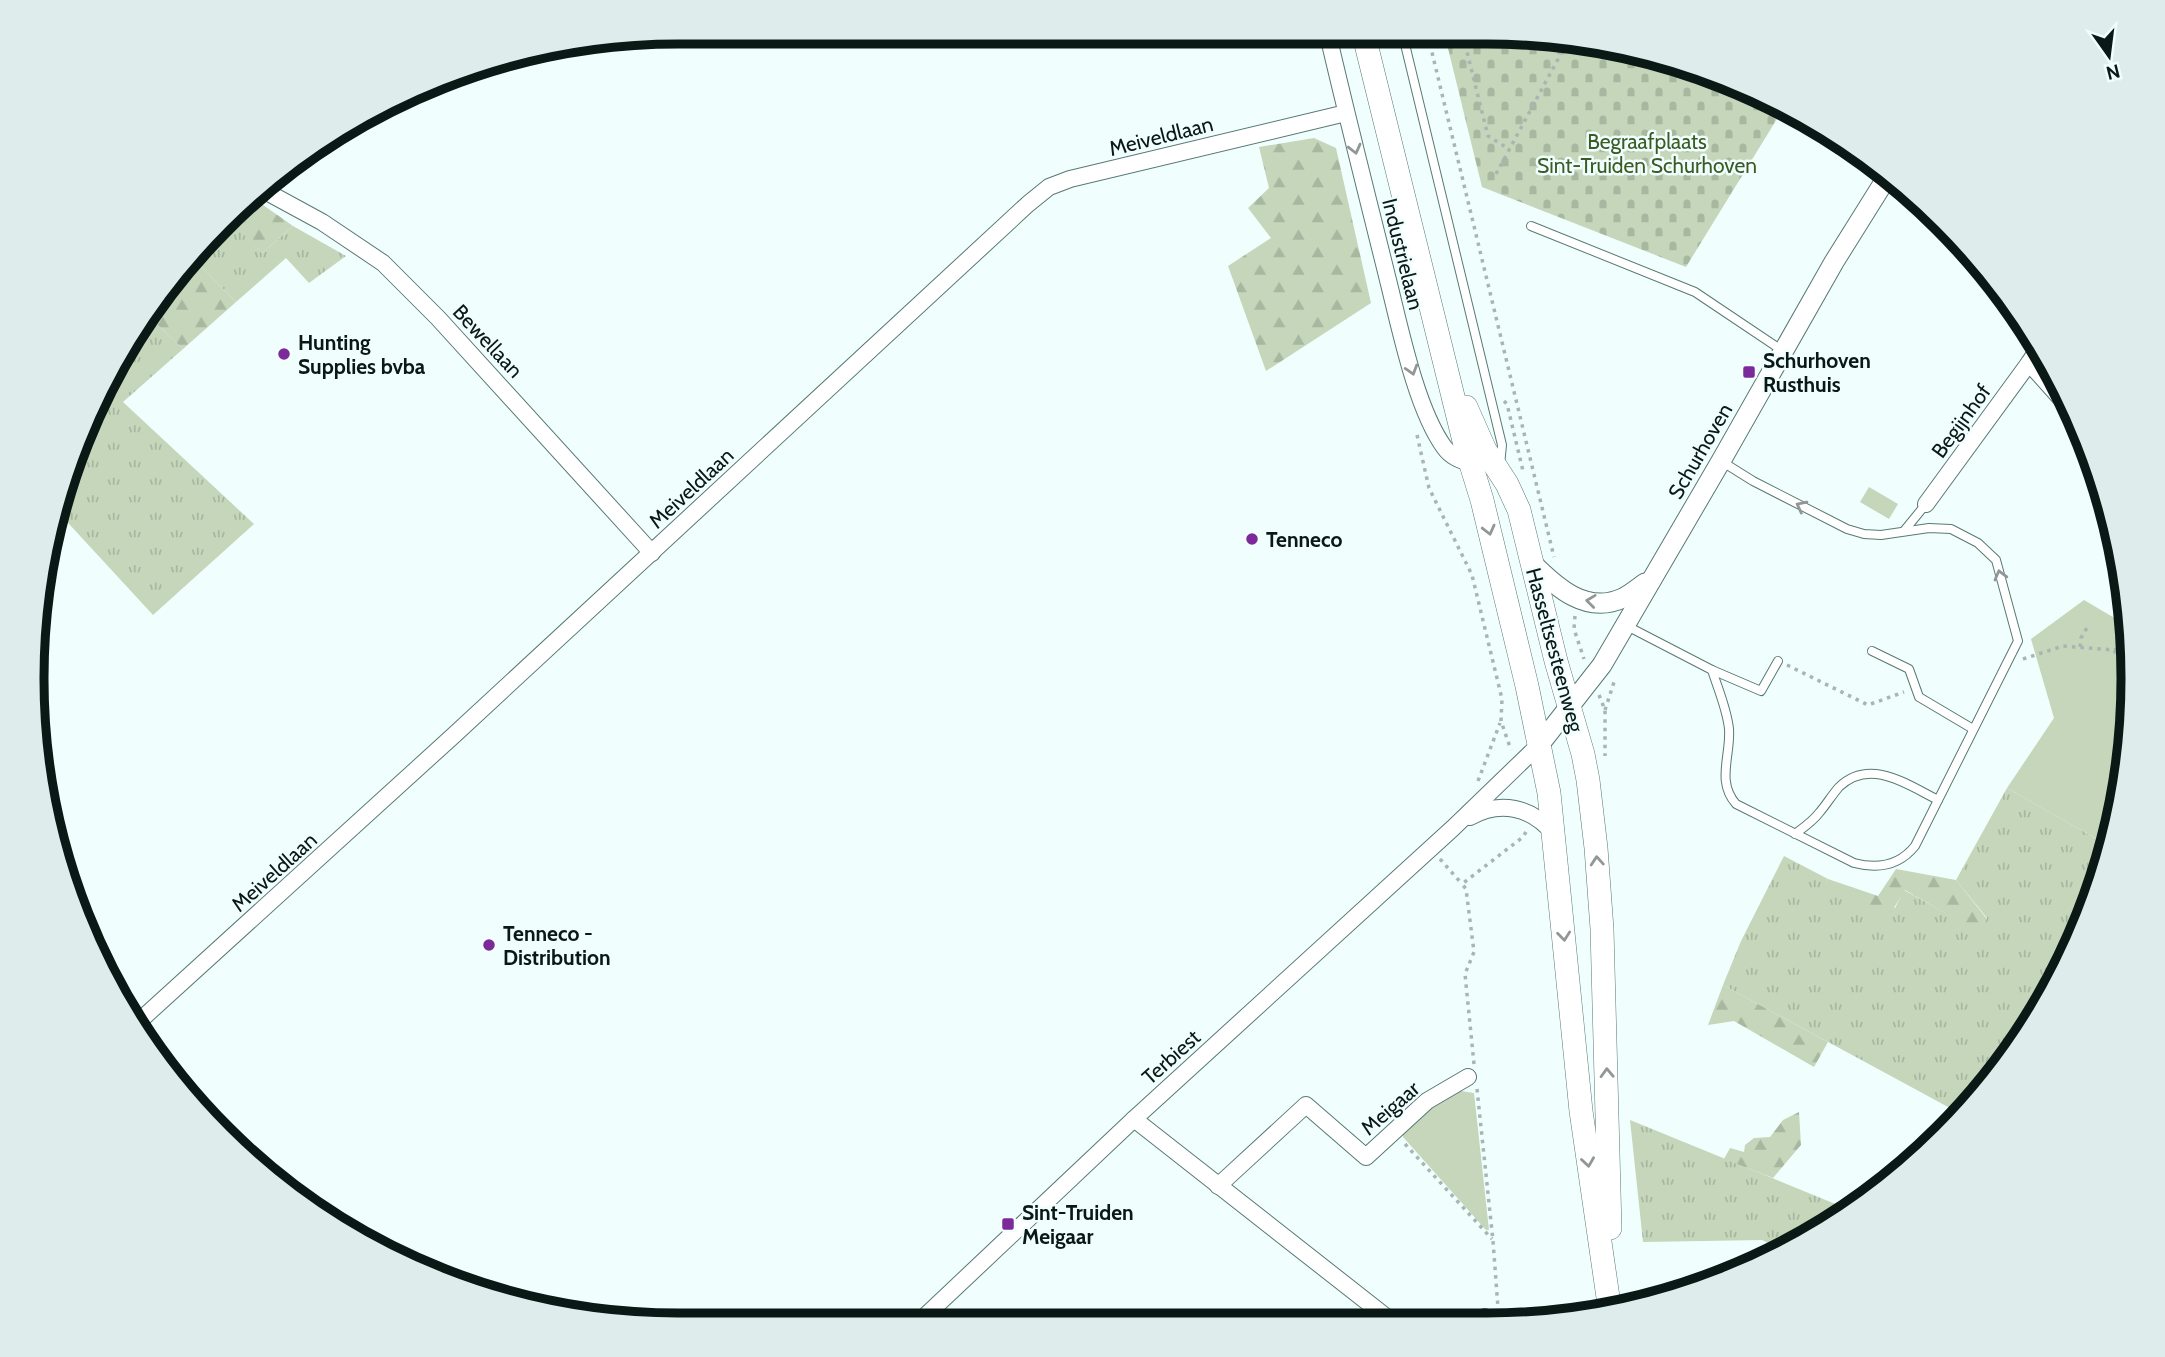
<svg xmlns="http://www.w3.org/2000/svg" width="2165" height="1357" font-family="Cabin,sans-serif">
  <style>
    .grass { fill: url(#grass-tufts) }
    .forest { fill: url(#forest-firs) }
    .cemetery { fill: url(#cemetery-stones) }
    .park { fill: #c5d6ba }
    .lines { fill: none; stroke-linecap: round; stroke-linejoin: round }
    .service-casing { stroke: #587974; stroke-width: 10 }
    .minor-casing { stroke: #587974; stroke-width: 18 }
    .tertiary-casing { stroke: #587974; stroke-width: 21 }
    .secondary-casing { stroke: #587974; stroke-width: 24 }
    .path { stroke: #a7b6b4; stroke-width: 3.5; stroke-dasharray: 3.5 5; stroke-linecap: butt }
    .service { stroke: #fff; stroke-width: 8 }
    .minor { stroke: #fff; stroke-width: 16 }
    .tertiary { stroke: #fff; stroke-width: 19 }
    .secondary { stroke: #fff; stroke-width: 23 }
    .oneway { stroke: #919796 }
    .poi-dot { fill: #7c2a9a; stroke: #f0fffd; stroke-width: 2.5 }
    .labels { text-anchor: middle; dominant-baseline: central; stroke-width: 5; stroke-linejoin: round; paint-order: stroke }
    .street-label { font-size: 21px; fill: #0a1816; stroke: #f0fffd }
    .park-label { font-size: 21px; fill: #3c5b24; stroke: #f0fffd }
    .poi-label { font-size: 21px; font-weight: bold; fill: #0a1816; stroke: #f0fffd; text-anchor: start }
    .rim { fill: none; stroke: #0a1816; stroke-width: 9 }
  </style>
  <defs>
    <pattern id="grass-tufts" width="24" height="20" patternUnits="userSpaceOnUse" patternTransform="scale(1.75)"><rect width="24" height="20" fill="#c5d6ba"/><path d="M3 7l-1-3M5 7V3M7 7l1-3M15 17l-1-3M17 17v-4M19 17l1-3" fill="none" stroke="#a8b79f"/></pattern>
    <pattern id="forest-firs" width="22" height="20" patternUnits="userSpaceOnUse" patternTransform="scale(1.75)"><rect width="22" height="20" fill="#c5d6ba"/><path d="M5 1l3.5 6h-7zM16 11l3.5 6h-7z" fill="#a8b79f"/></pattern>
    <pattern id="cemetery-stones" width="16" height="16" patternUnits="userSpaceOnUse" patternTransform="scale(1.75)"><rect width="16" height="16" fill="#c5d6ba"/><path d="M2 7V4a2 2 0 0 1 4 0v3zM10 15v-3a2 2 0 0 1 4 0v3z" fill="#a8b79f"/></pattern>
  </defs>
  <rect width="100%" height="100%" fill="#f0fffd"/>
  <g class="grass">
    <path d="M293,226L346,256L309,283L286,258L236,302L193,258L219,234L225,239L238,228L262,253Z"/>
    <path d="M148,316L183,349L123,402L254,524L153,615L58,512L66,470Z"/>
    <path d="M2007,788L2111,847L2095,890L2070,921L2047,997L2000,1073L1961,1114L1723,985L1741,941L1784,856L1828,879L1825,885L1895,908L1904,890L1978,931L1987,918L1956,880Z"/>
    <path d="M1630,1120L1850,1210L1810,1239L1783,1250L1762,1240L1643,1242Z"/>
  </g>
  <g class="forest">
    <path d="M1314,138L1336,148L1371,303L1266,371L1228,266L1271,238L1248,208L1269,188L1259,147Z"/>
    <path d="M256,200L293,226L262,253L238,229L225,239L219,234Z"/>
    <path d="M193,258L236,302L183,349L148,316L165,285Z"/>
    <path d="M1896,869L1956,880L1987,919L1978,932L1905,890L1887,919L1824,886L1828,879L1878,896Z"/>
    <path d="M1723,985L1828,1042L1814,1067L1734,1021L1708,1025Z"/>
    <path d="M1799,1112L1801,1145L1773,1178L1724,1159L1730,1148L1744,1152L1745,1145L1754,1138L1770,1137L1783,1120Z"/>
  </g>
  <path class="cemetery" d="M1445,36L1571,37L1734,81L1783,109L1686,267L1482,187Z"/>
  <g class="park">
    <path d="M1869,487L1898,504L1889,519L1860,502Z"/>
    <path d="M2084,600L2123,623L2129,616L2132,721L2111,847L2007,788L2054,718L2031,639Z"/>
    <path d="M2095,890L2067,965L2047,996L2070,921Z"/>
    <path d="M1461,1091L1474,1093L1489,1230H1486L1403,1137L1402,1131L1429,1106Z"/>
  </g>
  <g class="lines">
    <defs>
      <g id="service">
        <path d="M1403,36L1502,445L1500,465"/>
        <path d="M1531,226L1695,292L1783,351"/>
        <path d="M1904,531L1926,504"/>
        <path d="M1625,625L1712,670C1718,689 1727,709 1729,729C1731,756 1716,781 1736,804L1854,863C1877,869 1899,866 1915,846L2018,641L1996,560L1978,543L1951,529L1929,528L1881,535L1864,534L1847,529L1753,481L1721,461"/>
        <path d="M1872,651L1909,669L1919,697L1973,729"/>
        <path d="M1712,670L1761,691L1778,661"/>
        <path d="M1795,834C1803,828 1813,821 1819,813C1826,805 1832,795 1839,787C1870,757 1908,785 1938,800"/>
      </g>
      <g id="minor">
        <path d="M1328,35C1347,117 1368,199 1388,280C1400,328 1416,408 1444,447C1451,457 1460,460 1471,464"/>
        <path d="M265,191L322,222L383,263L438,318L652,553"/>
        <path d="M2040,346L2029,363L2072,411"/>
        <path d="M1926,504L2029,363"/>
        <path d="M1470,817C1500,800 1531,807 1553,833"/>
        <path d="M135,1025L453,736L1028,204L1049,187L1070,179L1346,113"/>
        <path d="M1134,1119L1394,1323"/>
        <path d="M1218,1186L1306,1105L1366,1157L1427,1101L1468,1077"/>
        <path d="M920,1321L1134,1119L1453,828L1540,744"/>
        <path d="M1480,1324L1485,1317"/>
      </g>
      <g id="tertiary">
        <path d="M1532,563C1556,587 1586,615 1623,598C1631,594 1638,588 1645,583"/>
        <path d="M1540,744L1602,665L1721,461L1834,262L1889,174"/>
      </g>
      <g id="secondary">
        <path d="M1364,36L1465,445L1482,500L1527,686L1549,793L1581,1111L1610,1311"/>
        <path d="M1466,407L1485,450L1507,484L1519,510L1556,661L1583,754L1588,780L1596,848L1602,929L1610,1228"/>
      </g>
    </defs>
    <use href="#service" class="service-casing"/>
    <use href="#minor" class="minor-casing"/>
    <use href="#tertiary" class="tertiary-casing"/>
    <use href="#secondary" class="secondary-casing"/>
    <g class="path">
      <path d="M1428,36L1554,557"/>
      <path d="M1463,36L1488,136L1509,149"/>
      <path d="M1496,174L1570,37"/>
      <path d="M1504,401L1507,404L1523,471"/>
      <path d="M1417,435L1429,488L1472,575L1502,699L1501,721L1511,750"/>
      <path d="M1575,616L1574,629L1584,659"/>
      <path d="M2080,647L2081,638L2088,626"/>
      <path d="M2114,650L2130,646"/>
      <path d="M2023,659L2063,646L2114,650L2125,672L2131,673"/>
      <path d="M1787,665L1868,705L1904,692"/>
      <path d="M1599,695L1605,710V756"/>
      <path d="M1605,710L1614,682"/>
      <path d="M1478,781L1500,723"/>
      <path d="M1440,859L1462,884"/>
      <path d="M1474,1064L1465,974L1474,952L1466,889L1462,884L1523,837L1526,832"/>
      <path d="M1477,1089L1493,1241L1498,1308"/>
      <path d="M1405,1144L1492,1239"/>
    </g>
    <use href="#service" class="service"/>
    <use href="#minor" class="minor"/>
    <use href="#tertiary" class="tertiary"/>
    <use href="#secondary" class="secondary"/>
  </g>
  <defs><path id="oneway-chevron" d="M-2-3.5L2.5 0L-2 3.5" fill="none" stroke-width="1.6" stroke-linecap="round" stroke-linejoin="round" transform="scale(1.75)"/></defs>
  <g class="oneway">
    <use href="#oneway-chevron" transform="translate(1355 149) rotate(76)"/>
    <use href="#oneway-chevron" transform="translate(1412 370) rotate(73)"/>
    <use href="#oneway-chevron" transform="translate(1801 506) rotate(-153)"/>
    <use href="#oneway-chevron" transform="translate(1489 530) rotate(76)"/>
    <use href="#oneway-chevron" transform="translate(2000 575) rotate(-105)"/>
    <use href="#oneway-chevron" transform="translate(1591 601) rotate(-173)"/>
    <use href="#oneway-chevron" transform="translate(1597 861) rotate(-94)"/>
    <use href="#oneway-chevron" transform="translate(1564 936) rotate(84)"/>
    <use href="#oneway-chevron" transform="translate(1607 1073) rotate(-92)"/>
    <use href="#oneway-chevron" transform="translate(1588 1162) rotate(82)"/>
  </g>
  <g class="poi-dot">
    <circle cx="284" cy="354" r="7"/>
    <rect x="1742" y="365" width="14" height="14" rx="3.5"/>
    <circle cx="1252" cy="539" r="7"/>
    <circle cx="489" cy="945" r="7"/>
    <rect x="1001" y="1217" width="14" height="14" rx="3.5"/>
  </g>
  <g class="labels">
    <g class="street-label">
      <text transform="translate(1161 136) rotate(-14)">Meiveldlaan</text>
      <text transform="translate(1403 254) rotate(76)">Industrielaan</text>
      <text transform="translate(488 341) rotate(47)">Bewellaan</text>
      <text transform="translate(1961 421) rotate(-54)">Begijnhof</text>
      <text transform="translate(1700 451) rotate(-60)">Schurhoven</text>
      <text transform="translate(691 488) rotate(-43)">Meiveldlaan</text>
      <text transform="translate(1555 650) rotate(75)">Hasseltsesteenweg</text>
      <text transform="translate(274 872) rotate(-42)">Meiveldlaan</text>
      <text transform="translate(1171 1057) rotate(-42)">Terbiest</text>
      <text transform="translate(1390 1108) rotate(-41)">Meigaar</text>
    </g>
    <g class="park-label">
      <text x="1647" y="141">Begraafplaats<tspan x="1647" dy="24">Sint-Truiden Schurhoven</tspan></text>
    </g>
    <g class="poi-label">
      <text x="298" y="342">Hunting<tspan x="298" dy="24">Supplies bvba</tspan></text>
      <text x="1763" y="360">Schurhoven<tspan x="1763" dy="24">Rusthuis</tspan></text>
      <text x="1266" y="539">Tenneco</text>
      <text x="503" y="933">Tenneco -<tspan x="503" dy="24">Distribution</tspan></text>
      <text x="1022" y="1212">Sint-Truiden<tspan x="1022" dy="24">Meigaar</tspan></text>
    </g>
  </g>
  <path d="M0 0H2165V1357H0ZM678 44H1487A634 634 0 0 1 2121 678V679A634 634 0 0 1 1487 1313H678A634 634 0 0 1 44 679V678A634 634 0 0 1 678 44Z" fill="#deedeb" fill-rule="evenodd"/>
  <path class="rim" d="M678 44H1487A634 634 0 0 1 2121 678V679A634 634 0 0 1 1487 1313H678A634 634 0 0 1 44 679V678A634 634 0 0 1 678 44Z"/>
  <g transform="translate(2109 56) rotate(166)" stroke="#f0fffd" stroke-width="5" paint-order="stroke">
  <path d="M0-5L12 26L0 18L-12 26Z" fill="#0a1816"/>
  <text y="-10" font-size="19" font-weight="bold" text-anchor="middle" fill="#0a1816">N</text>
  </g>
</svg>
